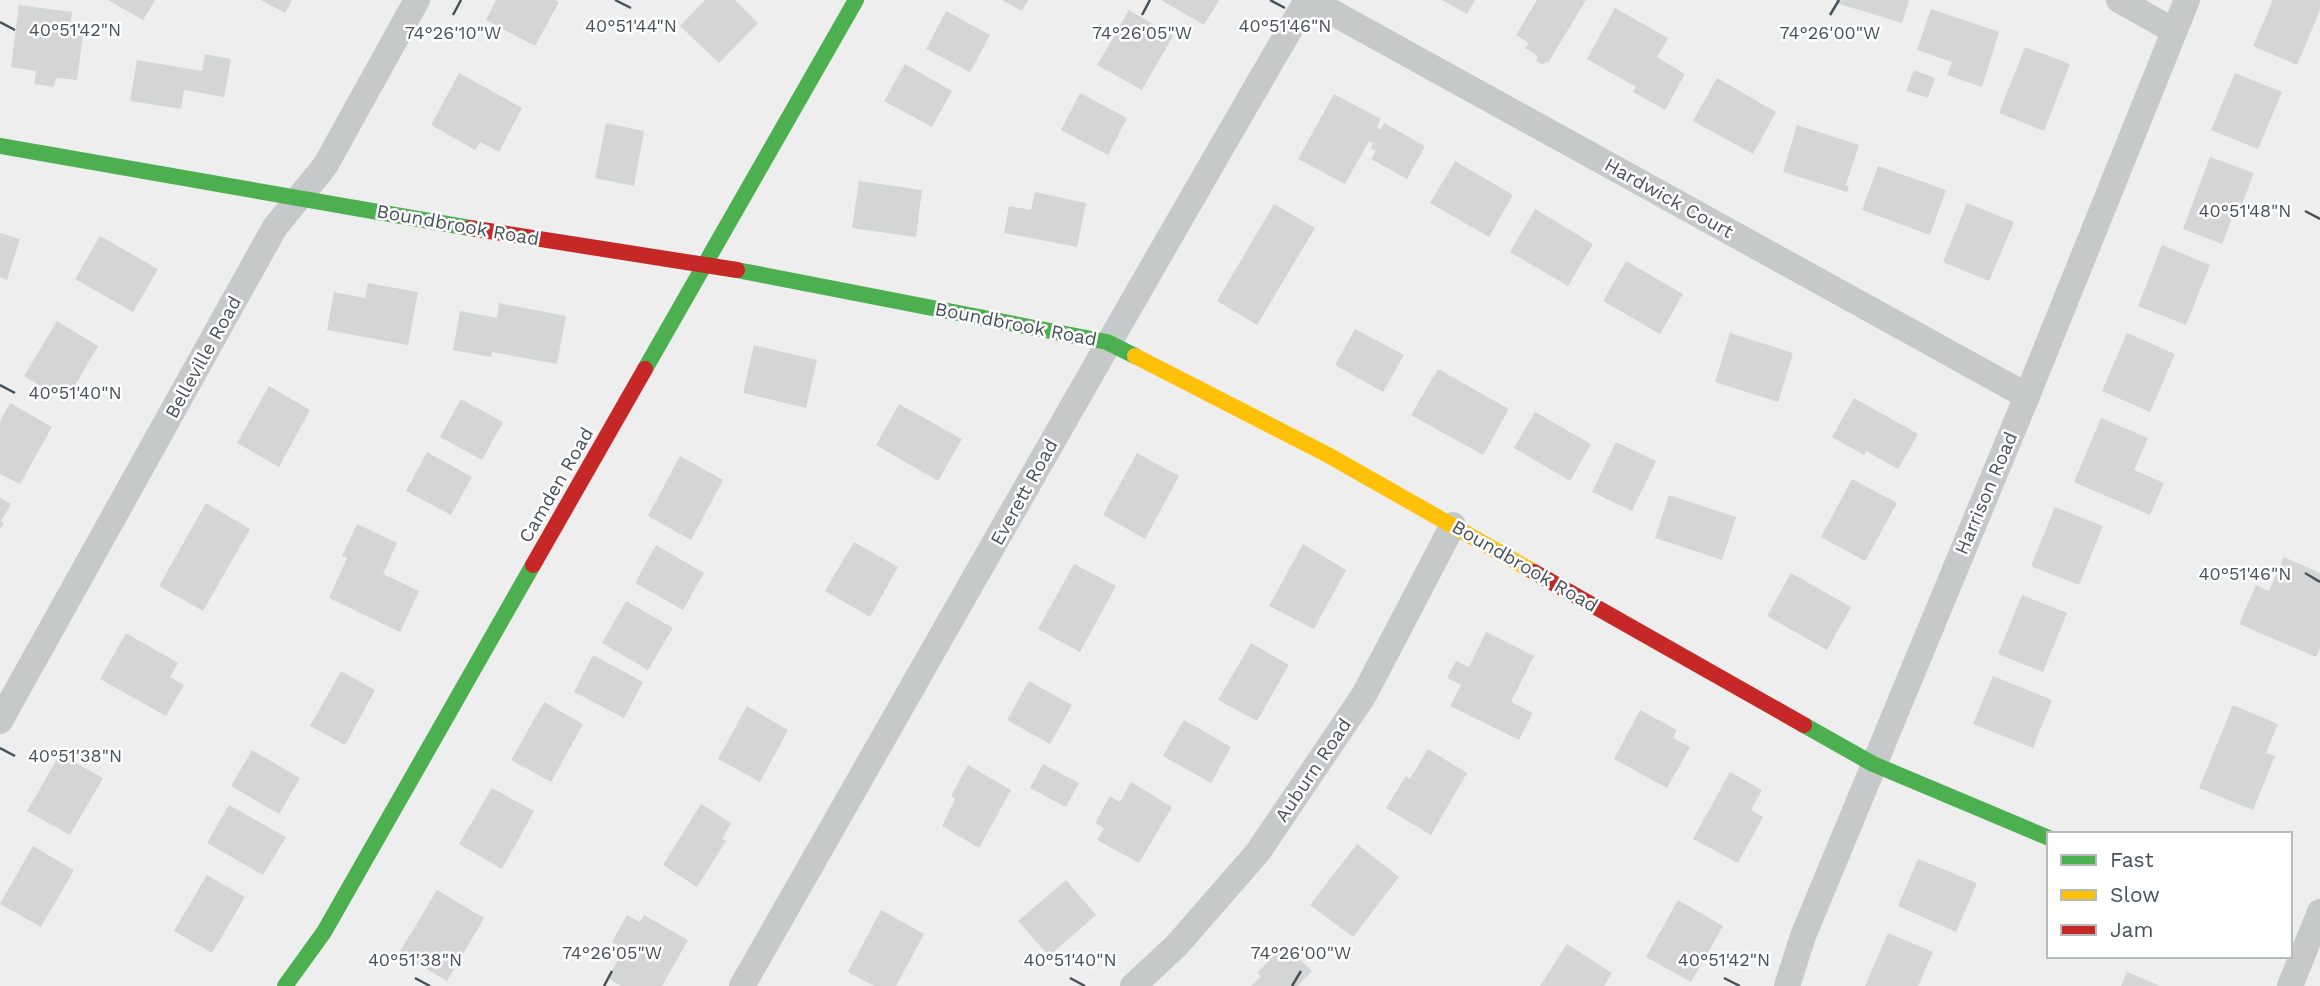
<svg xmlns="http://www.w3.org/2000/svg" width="2320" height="986" font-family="'Work Sans',sans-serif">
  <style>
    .building { fill: #d4d6d6 }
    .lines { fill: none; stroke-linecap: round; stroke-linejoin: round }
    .street { stroke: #c5c9ca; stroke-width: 26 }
    .fast { stroke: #4caf50; stroke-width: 16 }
    .slow { stroke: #ffc107; stroke-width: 16 }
    .jam { stroke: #c62828; stroke-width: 16 }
    .ticks { fill: none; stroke: #465259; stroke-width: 2.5 }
    .labels { text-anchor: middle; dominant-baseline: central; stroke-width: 5; stroke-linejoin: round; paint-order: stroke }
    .street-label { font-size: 19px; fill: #465259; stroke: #fff }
    .ticks-label { font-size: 18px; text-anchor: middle; fill: #465259; stroke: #fff; stroke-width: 5; stroke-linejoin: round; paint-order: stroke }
  </style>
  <rect width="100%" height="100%" fill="#eee"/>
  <g class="building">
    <path d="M108,0H155L143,20Z"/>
    <path d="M261,0H292L285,13Z"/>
    <path d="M496,0H555L559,2L535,46L486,20Z"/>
    <path d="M705,0H735L758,23L719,63L680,26Z"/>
    <path d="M1002,0H1028L1022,11Z"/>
    <path d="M1161,0H1219L1204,25Z"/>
    <path d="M1442,0H1475L1467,14Z"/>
    <path d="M1537,0H1586L1548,63L1545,62L1544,65L1536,61L1538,56L1525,48L1529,43L1516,35Z"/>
    <path d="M1836,0H1909L1902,23L1836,3Z"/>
    <path d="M2273,0H2320V10L2297,65L2253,46Z"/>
    <path d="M19,5L72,12L69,33L83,35L77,80L56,78L54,87L34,84L36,71L11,67Z"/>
    <path d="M1615,8L1668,38L1657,57L1685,74L1665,110L1633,92L1636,87L1587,59Z"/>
    <path d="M1931,9L1999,32L1982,87L1947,75L1952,62L1917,50Z"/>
    <path d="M1129,10L1173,36L1142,90L1097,65Z"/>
    <path d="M946,11L990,35L970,72L926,49Z"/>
    <path d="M2025,47L2070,64L2044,131L1999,113Z"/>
    <path d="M205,54L231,59L224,97L184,90L181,109L130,101L137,60L202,71Z"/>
    <path d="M905,64L952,91L932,127L884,101Z"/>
    <path d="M1914,70L1935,78L1928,98L1906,91Z"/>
    <path d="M459,73L522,108L499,152L480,142L475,150L431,125Z"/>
    <path d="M2235,73L2282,92L2258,149L2211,130Z"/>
    <path d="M1717,78L1776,112L1753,154L1693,121Z"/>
    <path d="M1080,93L1127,118L1108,155L1061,130Z"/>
    <path d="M1334,94L1381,119L1377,127L1381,130L1384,123L1425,146L1407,179L1371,159L1376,151L1371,148L1373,143L1369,141L1345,184L1298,159Z"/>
    <path d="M606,123L644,131L634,186L595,178Z"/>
    <path d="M1797,125L1859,145L1846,185L1849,186L1847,192L1783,172Z"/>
    <path d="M2210,157L2254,173L2240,209L2236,208L2222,244L2183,229Z"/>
    <path d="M1455,161L1513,195L1489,237L1430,203Z"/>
    <path d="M1878,166L1946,190L1930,235L1862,210Z"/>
    <path d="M859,181L922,190L916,237L852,228Z"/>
    <path d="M1035,192L1086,203L1077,247L1004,233L1009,206L1031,210Z"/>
    <path d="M1967,203L2014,222L1989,281L1943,262Z"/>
    <path d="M1274,204L1315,228L1257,325L1217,301Z"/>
    <path d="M1535,209L1593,244L1568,286L1510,252Z"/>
    <path d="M0,233L20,239L7,280L0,277Z"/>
    <path d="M100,236L158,269L133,312L75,279Z"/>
    <path d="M2162,245L2210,265L2186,325L2138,306Z"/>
    <path d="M1626,261L1683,294L1660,334L1603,301Z"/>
    <path d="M368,283L418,292L408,345L327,330L334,292L365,298Z"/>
    <path d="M499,303L566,316L557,364L492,352L491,357L453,350L460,311L497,318Z"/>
    <path d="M57,321L98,346L66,401L24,376Z"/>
    <path d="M1355,329L1404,355L1383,392L1335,365Z"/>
    <path d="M1730,333L1793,353L1778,402L1715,382Z"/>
    <path d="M2127,333L2175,354L2150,412L2102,391Z"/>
    <path d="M754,345L817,360L806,408L743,393Z"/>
    <path d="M1438,369L1509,409L1483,455L1411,415Z"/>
    <path d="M269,386L310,410L279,467L237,443Z"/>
    <path d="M1854,398L1918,434L1898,469L1866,451L1864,455L1832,437Z"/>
    <path d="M461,399L503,422L482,460L440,437Z"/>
    <path d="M10,403L52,427L20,484L0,474V421Z"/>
    <path d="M899,404L962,439L938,481L876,445Z"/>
    <path d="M1535,412L1591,444L1570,481L1514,448Z"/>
    <path d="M2101,418L2148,438L2134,470L2164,483L2150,515L2074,482Z"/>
    <path d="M1616,442L1656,461L1632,511L1592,492Z"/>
    <path d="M427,452L472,477L451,515L406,491Z"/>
    <path d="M1137,453L1179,476L1145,539L1103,515Z"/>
    <path d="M680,456L723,480L691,540L648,516Z"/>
    <path d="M1852,479L1897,503L1865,561L1821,537Z"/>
    <path d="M1669,495L1736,517L1722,560L1655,538Z"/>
    <path d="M0,498L11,504L1,521L4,523L0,529Z"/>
    <path d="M206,503L250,529L203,611L159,586Z"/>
    <path d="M2055,507L2103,526L2079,585L2031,566Z"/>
    <path d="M357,524L397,543L383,574L419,591L400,632L329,598L347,558L342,556Z"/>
    <path d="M854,542L898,567L870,617L825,591Z"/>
    <path d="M1303,544L1346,570L1314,629L1269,606Z"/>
    <path d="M656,545L704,573L683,610L635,583Z"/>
    <path d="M2284,557L2320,573V648L2316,657L2239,624L2256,585L2269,591Z"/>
    <path d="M1074,564L1116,586L1080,652L1038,629Z"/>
    <path d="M1791,573L1851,607L1827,650L1767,616Z"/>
    <path d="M2022,595L2067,613L2043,672L1998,654Z"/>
    <path d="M626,601L673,628L648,670L602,643Z"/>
    <path d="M1486,632L1534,656L1511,702L1533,713L1519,740L1450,706L1461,685L1447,678L1456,661L1469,667Z"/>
    <path d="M126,633L178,663L170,677L184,685L166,716L100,679Z"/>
    <path d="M1251,643L1289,665L1257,721L1218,700Z"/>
    <path d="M593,655L643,682L624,718L574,692Z"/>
    <path d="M341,671L375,690L345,745L310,726Z"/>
    <path d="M1993,676L2052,700L2033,748L1973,724Z"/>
    <path d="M1029,681L1072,705L1050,744L1007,720Z"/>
    <path d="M544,702L583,724L551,782L511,760Z"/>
    <path d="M2233,705L2278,724L2266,753L2275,756L2253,810L2199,788Z"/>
    <path d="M747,706L788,730L760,782L718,759Z"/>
    <path d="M1640,710L1677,730L1673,738L1690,747L1667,788L1614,759Z"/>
    <path d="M1184,720L1231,747L1211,783L1163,756Z"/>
    <path d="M1428,749L1467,773L1431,835L1386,808L1406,776L1410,779Z"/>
    <path d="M252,750L300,778L279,814L231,786Z"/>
    <path d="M60,754L103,778L70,835L27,811Z"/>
    <path d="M1043,764L1079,783L1066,807L1030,788Z"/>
    <path d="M968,765L1011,790L979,848L942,826L955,799L951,796Z"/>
    <path d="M1730,772L1762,790L1751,810L1763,817L1738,863L1693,839Z"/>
    <path d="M1131,782L1172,807L1139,863L1097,840L1104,828L1095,823L1110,796L1120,802Z"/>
    <path d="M492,788L534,811L502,869L459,844Z"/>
    <path d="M701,804L731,823L722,839L726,841L697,887L663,865Z"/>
    <path d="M229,805L286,837L263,875L207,843Z"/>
    <path d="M1357,844L1399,877L1353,937L1310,905Z"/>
    <path d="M33,846L74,870L41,927L0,904Z"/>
    <path d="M1918,859L1977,883L1956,932L1898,906Z"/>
    <path d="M207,875L245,897L212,953L174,931Z"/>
    <path d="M1066,880L1096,915L1049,956L1018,921Z"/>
    <path d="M437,890L484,918L447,981L399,953Z"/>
    <path d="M1678,900L1723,926L1691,982L1646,957Z"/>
    <path d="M881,910L924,934L896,986H874L848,972Z"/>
    <path d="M627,915L640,922L644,915L688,940L662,986H621L608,978L624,949L612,942Z"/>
    <path d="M1888,933L1933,952L1918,986H1865Z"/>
    <path d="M1284,944L1312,971L1298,986H1251L1261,976L1257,973Z"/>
    <path d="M1567,944L1612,973L1604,986H1540Z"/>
    <path d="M2127,972L2160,986H2121Z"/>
  </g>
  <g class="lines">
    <g class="street">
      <path d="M1310,0L2027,396"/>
      <path d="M2119,0L2174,31"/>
      <path d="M0,721L275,227L325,166L417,0"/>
      <path d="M742,986C930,657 1116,327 1307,0"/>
      <path d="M1133,986L1177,945L1258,852L1364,695L1453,525"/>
      <path d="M1787,986L1803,936L2027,396L2187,0"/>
      <path d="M2290,986L2320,912"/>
    </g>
    <g class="fast">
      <path d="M0,146L470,228"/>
      <path d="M737,270L1107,342L1135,356"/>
      <path d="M645,369L856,0"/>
      <path d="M1804,725L1873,764L2049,838"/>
      <path d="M285,986L324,932L533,565"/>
    </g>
    <path class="slow" d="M1135,356L1328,455L1534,572"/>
    <g class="jam">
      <path d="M470,228L737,270"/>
      <path d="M533,565L645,369"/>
      <path d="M1534,572L1804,725"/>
    </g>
  </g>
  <path class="ticks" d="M615,0L631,8M1270,0L1285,8M453,15L461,0M1142,15L1150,0M1830,15L1839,0M0,22L15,30M2305,211L2320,219M0,385L15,393M2305,573L2320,582M0,748L15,756M415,978L430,986M1070,978L1085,986M1724,978L1740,986M604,986L612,971M1292,986L1301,971"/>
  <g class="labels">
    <g class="street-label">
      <text transform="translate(1669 198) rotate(29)">Hardwick Court</text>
      <text transform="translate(458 225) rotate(10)">Boundbrook Road</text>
      <text transform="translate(1016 324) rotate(11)">Boundbrook Road</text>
      <text transform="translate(203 357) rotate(-61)">Belleville Road</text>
      <text transform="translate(556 485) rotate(-60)">Camden Road</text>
      <text transform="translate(1024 492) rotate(-61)">Everett Road</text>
      <text transform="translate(1986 493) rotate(-67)">Harrison Road</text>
      <text transform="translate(1525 566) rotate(30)">Boundbrook Road</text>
      <text transform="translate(1313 770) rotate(-56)">Auburn Road</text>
    </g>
  </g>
  <g class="ticks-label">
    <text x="631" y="32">40°51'44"N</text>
    <text x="1285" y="32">40°51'46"N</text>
    <text x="75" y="36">40°51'42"N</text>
    <text x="453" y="39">74°26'10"W</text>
    <text x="1142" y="39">74°26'05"W</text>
    <text x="1830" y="39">74°26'00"W</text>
    <text x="2245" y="217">40°51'48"N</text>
    <text x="75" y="399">40°51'40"N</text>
    <text x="2245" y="580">40°51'46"N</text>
    <text x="75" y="762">40°51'38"N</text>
    <text x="612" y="959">74°26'05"W</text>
    <text x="1301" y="959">74°26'00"W</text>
    <text x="415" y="966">40°51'38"N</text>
    <text x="1070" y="966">40°51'40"N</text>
    <text x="1724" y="966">40°51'42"N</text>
  </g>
  <rect x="2047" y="832" width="245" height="126" fill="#ffffff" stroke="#b5babd" stroke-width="2"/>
  <rect x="2061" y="855" width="35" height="10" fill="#4caf50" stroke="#b5babd" stroke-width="2"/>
  <text x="2110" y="867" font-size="21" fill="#465259">Fast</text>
  <rect x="2061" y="890" width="35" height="10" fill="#ffc107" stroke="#b5babd" stroke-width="2"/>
  <text x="2110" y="902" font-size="21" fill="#465259">Slow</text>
  <rect x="2061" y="925" width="35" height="10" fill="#c62828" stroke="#b5babd" stroke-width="2"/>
  <text x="2110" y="937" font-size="21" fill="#465259">Jam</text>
</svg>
